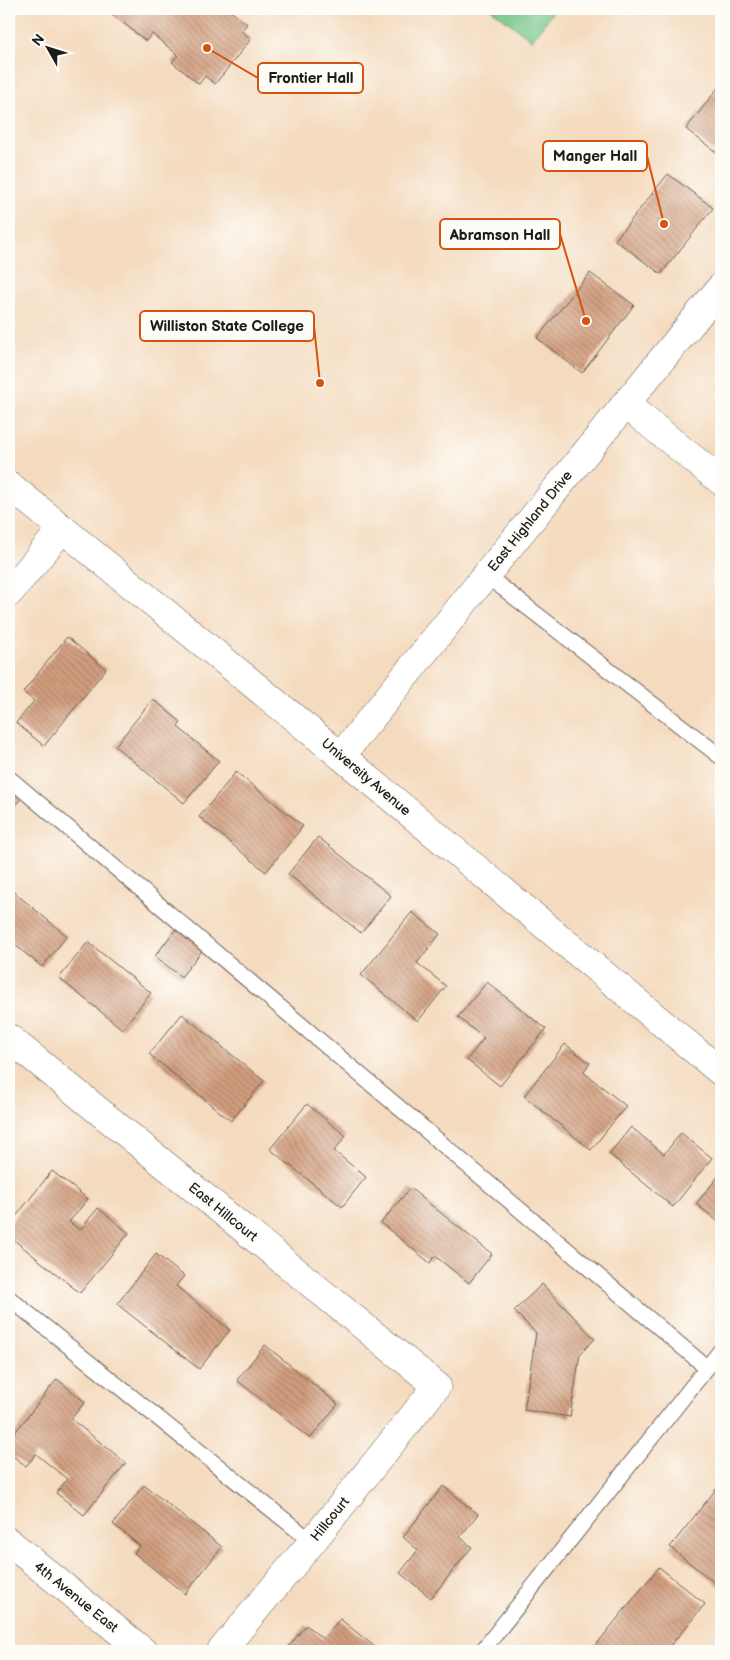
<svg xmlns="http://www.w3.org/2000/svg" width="730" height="1660" font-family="'Balsamiq Sans',sans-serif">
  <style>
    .green { fill: #76c88a; stroke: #497253 }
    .building { fill: url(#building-back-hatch) }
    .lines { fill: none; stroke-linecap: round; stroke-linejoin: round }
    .service-casing { stroke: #685e55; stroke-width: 17 }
    .minor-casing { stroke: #685e55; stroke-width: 29 }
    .tertiary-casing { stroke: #685e55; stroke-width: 29 }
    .service { stroke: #fff; stroke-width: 15 }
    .minor { stroke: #fff; stroke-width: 28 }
    .tertiary { stroke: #fff; stroke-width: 28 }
    .labels { text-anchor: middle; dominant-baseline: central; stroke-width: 4.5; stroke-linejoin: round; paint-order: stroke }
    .street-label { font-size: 14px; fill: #1c1c1c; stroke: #fdfcf7 }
    .leader { fill: none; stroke: #d4530e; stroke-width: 2 }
    .callout-dot { fill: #d4530e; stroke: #fdfcf7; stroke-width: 2 }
    .callout { fill: #fdfcf7; stroke: #d4530e; stroke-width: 2 }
    .callout-label { font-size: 15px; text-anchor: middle; font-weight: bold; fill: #1c1c1c }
  </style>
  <defs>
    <pattern id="building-back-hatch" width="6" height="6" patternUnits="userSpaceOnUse" patternTransform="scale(1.25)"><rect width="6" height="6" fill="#d29e7e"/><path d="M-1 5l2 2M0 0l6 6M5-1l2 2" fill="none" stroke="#aa8066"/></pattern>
  </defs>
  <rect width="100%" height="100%" fill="#fdfcf7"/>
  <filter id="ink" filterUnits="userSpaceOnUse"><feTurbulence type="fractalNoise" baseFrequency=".02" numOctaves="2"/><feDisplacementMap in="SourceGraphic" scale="10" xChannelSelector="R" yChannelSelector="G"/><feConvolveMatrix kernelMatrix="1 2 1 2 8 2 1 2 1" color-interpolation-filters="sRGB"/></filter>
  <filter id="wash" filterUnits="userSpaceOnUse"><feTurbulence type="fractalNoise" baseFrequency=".0096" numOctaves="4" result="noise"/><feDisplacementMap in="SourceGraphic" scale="20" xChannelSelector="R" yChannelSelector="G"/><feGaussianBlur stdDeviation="1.12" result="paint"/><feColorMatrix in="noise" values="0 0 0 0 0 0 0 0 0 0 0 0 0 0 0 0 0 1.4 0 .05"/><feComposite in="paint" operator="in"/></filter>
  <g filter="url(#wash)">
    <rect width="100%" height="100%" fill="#f4dabe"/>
    <path class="green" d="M491,9H555L532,40Z"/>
    <g id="blocks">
      <g class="building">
        <path d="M118,9H228L247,24L241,31L251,39L215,84L205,76L199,84L172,62L178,55L152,34L146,41L113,15Z"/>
        <path d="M721,84V156L686,129Z"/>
        <path d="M668,174L713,208L661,274L615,240Z"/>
        <path d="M590,273L634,305L582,373L537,338Z"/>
        <path d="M67,637L106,669L44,746L16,723L34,701L23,692Z"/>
        <path d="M153,699L181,722L178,727L219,761L184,803L115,746Z"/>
        <path d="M236,772L303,826L266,872L199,817Z"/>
        <path d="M9,784L23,796L9,813Z"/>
        <path d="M318,837L391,896L361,933L288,874Z"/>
        <path d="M9,888L67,936L42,967L9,940Z"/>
        <path d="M412,912L440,934L417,963L446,986L418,1021L361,975Z"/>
        <path d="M179,925L205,947L181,977L155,956Z"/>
        <path d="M88,942L151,993L122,1029L59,978Z"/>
        <path d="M487,982L546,1029L500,1086L467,1060L484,1038L458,1017Z"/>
        <path d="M182,1014L264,1081L231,1121L149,1054Z"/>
        <path d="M565,1044L590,1063L583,1072L626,1106L591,1150L524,1096Z"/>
        <path d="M307,1104L346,1136L334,1151L366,1177L342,1207L270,1149Z"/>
        <path d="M631,1127L664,1154L681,1133L712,1158L673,1207L609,1154Z"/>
        <path d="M52,1171L88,1199L69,1222L80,1230L98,1208L129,1233L80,1293L9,1236V1225Z"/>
        <path d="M721,1173V1224L696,1204Z"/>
        <path d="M410,1188L492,1254L469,1283L435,1256L430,1263L381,1223Z"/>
        <path d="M156,1254L184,1276L176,1286L230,1330L199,1369L117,1304Z"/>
        <path d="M542,1284L595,1339L580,1354L570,1417L524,1410L536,1333L514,1311Z"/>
        <path d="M265,1345L338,1404L310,1439L237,1380Z"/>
        <path d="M57,1379L85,1402L71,1419L126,1463L84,1515L56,1493L67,1479L36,1454L26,1466L9,1453V1440Z"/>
        <path d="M721,1483V1588L670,1547Z"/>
        <path d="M144,1485L222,1547L185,1594L134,1553L140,1546L113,1524Z"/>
        <path d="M443,1486L478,1514L460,1537L472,1547L431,1598L400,1573L418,1550L403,1537Z"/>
        <path d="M659,1567L705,1604L666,1651H591Z"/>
        <path d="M340,1619L380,1651H285L306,1625L323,1639Z"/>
      </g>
    </g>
  </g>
  <g filter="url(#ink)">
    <use href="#blocks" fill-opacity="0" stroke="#685e55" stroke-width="1"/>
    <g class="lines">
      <defs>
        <g id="service">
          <path d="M486,575L721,757"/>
          <path d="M9,778L706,1367"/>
          <path d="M9,1298L312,1542"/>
          <path d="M482,1651L721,1350"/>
        </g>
        <g id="minor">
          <path d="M625,404L721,481"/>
          <path d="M9,593L62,529"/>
          <path d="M341,756L486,575L721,287"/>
          <path d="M9,1038L437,1386L312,1542L221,1651"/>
          <path d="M9,1542L143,1651"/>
        </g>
        <path id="tertiary" d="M9,485L341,756L721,1072"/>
      </defs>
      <use href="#service" class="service-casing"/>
      <use href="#minor" class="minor-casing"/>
      <use href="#tertiary" class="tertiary-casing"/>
      <use href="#service" class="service"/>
      <use href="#minor" class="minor"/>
      <use href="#tertiary" class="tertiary"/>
    </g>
  </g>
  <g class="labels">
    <g class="street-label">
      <text transform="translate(530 521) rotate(-51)">East Highland Drive</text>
      <text transform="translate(366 777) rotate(40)">University Avenue</text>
      <text transform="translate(223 1212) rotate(39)">East Hillcourt</text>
      <text transform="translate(330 1519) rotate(-51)">Hillcourt</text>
      <text transform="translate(76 1597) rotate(39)">4th Avenue East</text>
    </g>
  </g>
  <path class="leader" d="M207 48L258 78M664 224L647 156M586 321L560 234M320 383L314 326"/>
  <g class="callout-dot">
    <circle cx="207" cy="48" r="5"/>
    <circle cx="664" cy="224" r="5"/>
    <circle cx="586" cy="321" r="5"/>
    <circle cx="320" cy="383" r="5"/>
  </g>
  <g class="callout">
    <rect x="258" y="63" width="105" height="30" rx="5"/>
    <rect x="543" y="141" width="104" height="30" rx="5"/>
    <rect x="440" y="219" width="120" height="30" rx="5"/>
    <rect x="140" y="311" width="174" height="30" rx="5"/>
  </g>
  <g class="callout-label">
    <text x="311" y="83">Frontier Hall</text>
    <text x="595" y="161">Manger Hall</text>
    <text x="500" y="240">Abramson Hall</text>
    <text x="227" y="331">Williston State College</text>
  </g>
  <rect width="730" height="1660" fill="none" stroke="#fdfcf7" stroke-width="30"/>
  <g transform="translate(48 48) rotate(309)" stroke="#fdfcf7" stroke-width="4" paint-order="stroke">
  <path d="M0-4L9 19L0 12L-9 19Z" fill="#1c1c1c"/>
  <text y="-8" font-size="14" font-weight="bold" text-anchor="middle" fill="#1c1c1c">N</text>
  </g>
</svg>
